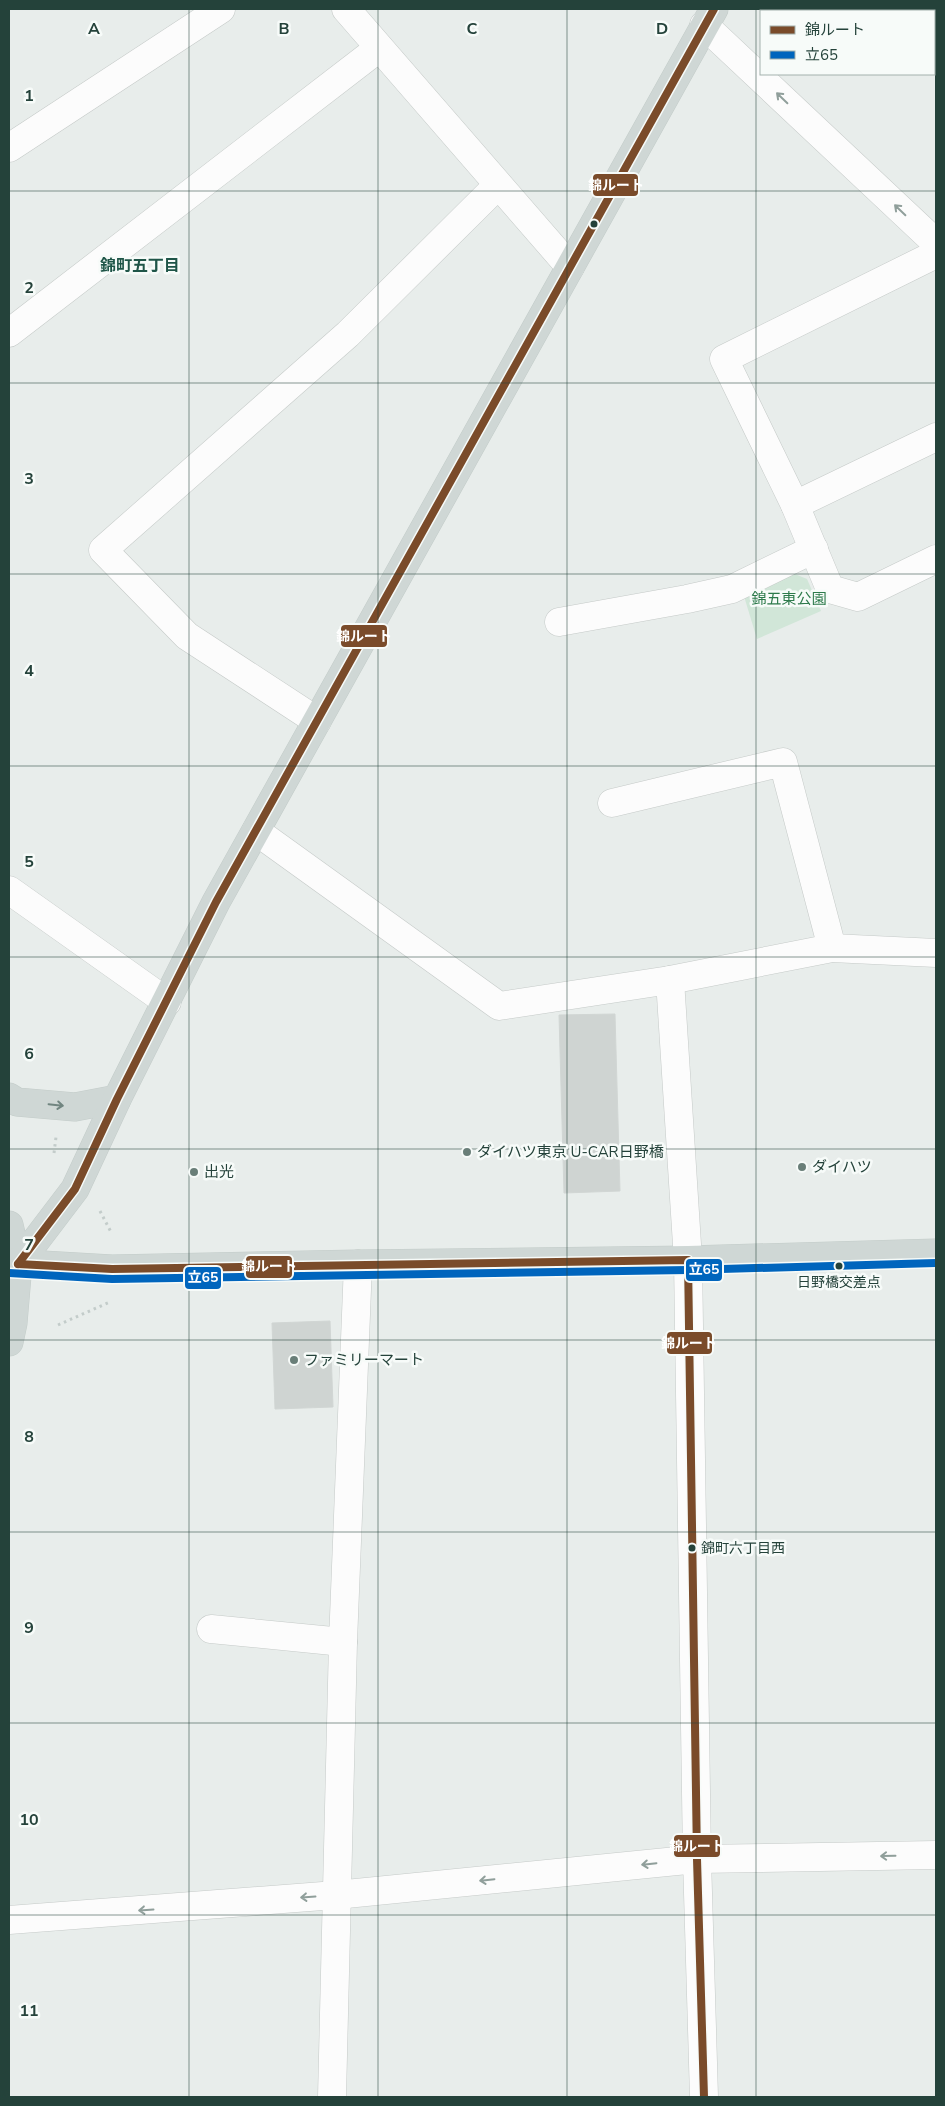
<svg xmlns="http://www.w3.org/2000/svg" width="945" height="2106" font-family="'Nunito Sans','Noto Sans JP',sans-serif">
  <style>
    .green { fill: #d1e6d8 }
    .building { fill: #cfd4d2; stroke: #d1d6d4 }
    .lines { fill: none; stroke-linecap: round; stroke-linejoin: round }
    .minor-casing { stroke: #c5cac8; stroke-width: 29 }
    .major-casing { stroke: #c3ccc9; stroke-width: 29 }
    .path { stroke: #c3ccca; stroke-width: 3; stroke-dasharray: 2.5 4; stroke-linecap: butt }
    .minor { stroke: #fcfcfc; stroke-width: 28 }
    .major { stroke: #cfd7d5; stroke-width: 28 }
    .bus-1-casing { stroke: #f7fbf9; stroke-width: 11 }
    .bus-2-casing { stroke: #f7fbf9; stroke-width: 11 }
    .bus-1 { stroke: #7a4b2a; stroke-width: 8 }
    .bus-2 { stroke: #0065bd; stroke-width: 8 }
    .oneway { stroke: #909f9b }
    .oneway2 { stroke: #718580 }
    .grid { fill: none; stroke: #24423a; stroke-width: 1; stroke-opacity: 0.55 }
    .bus-dot { fill: #24423a; stroke: #f7fbf9; stroke-width: 2 }
    .poi-dot { fill: #697e78; stroke: #f7fbf9; stroke-width: 2 }
    .labels { text-anchor: middle; dominant-baseline: central; stroke-width: 5; stroke-linejoin: round; paint-order: stroke }
    .bus-label { font-size: 14px; fill: #24423a; stroke: #f7fbf9 }
    .park-label { font-size: 15px; fill: #2d7a4b; stroke: #f7fbf9 }
    .poi-label { font-size: 15px; fill: #24423a; stroke: #f7fbf9; text-anchor: start }
    .neighbourhood-label { font-size: 16px; font-weight: bold; fill: #1f5548; stroke: #f7fbf9 }
    .grid-label { font-size: 16px; text-anchor: middle; font-weight: bold; fill: #24423a; stroke: #f7fbf9; stroke-width: 5; stroke-linejoin: round; paint-order: stroke }
    .line-badge { stroke: #f7fbf9; stroke-width: 2 }
    .badge-label { font-size: 14px; text-anchor: middle; font-weight: bold; fill: #fff }
  </style>
  <rect width="100%" height="100%" fill="#e8edeb"/>
  <path class="green" d="M790,572L807,579L821,611L757,639L743,593Z"/>
  <g class="building">
    <path d="M615,1014L620,1191L564,1193L559,1015Z"/>
    <path d="M330,1321L333,1407L275,1409L272,1323Z"/>
  </g>
  <g class="lines">
    <defs>
      <g id="minor">
        <path d="M346,9L570,267"/>
        <path d="M704,25L936,243"/>
        <path d="M9,148L221,9"/>
        <path d="M936,254L724,359L795,505L830,589L858,597L936,559"/>
        <path d="M9,333L379,48"/>
        <path d="M795,505L936,437"/>
        <path d="M559,622L687,599L732,589L814,549"/>
        <path d="M317,721L187,636L103,550L348,334L498,185"/>
        <path d="M612,803L783,762L832,948"/>
        <path d="M256,831L499,1006L670,980L688,1260L697,1859L704,2097"/>
        <path d="M9,890L167,1002"/>
        <path d="M670,980L832,948L936,953"/>
        <path d="M211,1629L343,1642"/>
        <path d="M9,1920L336,1895L697,1859L936,1855"/>
        <path d="M332,2097L343,1642L358,1264"/>
      </g>
      <g id="major">
        <path d="M9,1097L17,1102L75,1107L117,1099"/>
        <path d="M9,1225L18,1264L13,1323L9,1342"/>
        <path d="M9,1263L112,1269L358,1264L688,1260L936,1253"/>
        <path d="M18,1264L75,1189L117,1099L216,902L714,9"/>
      </g>
    </defs>
    <use href="#minor" class="minor-casing"/>
    <use href="#major" class="major-casing"/>
    <g class="path">
      <path d="M54,1153L56,1137"/>
      <path d="M100,1211L112,1234"/>
      <path d="M58,1325L110,1302"/>
    </g>
    <use href="#minor" class="minor"/>
    <use href="#major" class="major"/>
    <defs>
      <g id="bus-1">
        <path d="M18,1264L112,1269L688,1260L697,1859L704,2097"/>
        <path d="M18,1264L75,1189L117,1099L216,902L714,9"/>
      </g>
      <path id="bus-2" d="M9,1273L112,1279L688,1270L936,1263"/>
    </defs>
    <use href="#bus-1" class="bus-1-casing"/>
    <use href="#bus-2" class="bus-2-casing"/>
    <use href="#bus-1" class="bus-1"/>
    <use href="#bus-2" class="bus-2"/>
  </g>
  <defs><path id="oneway-shaft" d="M-6 0H5M1.5-3L5.5 0L1.5 3" fill="none" stroke-width="1.6" stroke-linecap="round" stroke-linejoin="round" transform="scale(1.25)"/></defs>
  <g class="oneway">
    <use href="#oneway-shaft" transform="translate(782 98) rotate(-136)"/>
    <use href="#oneway-shaft" transform="translate(900 210) rotate(-136)"/>
    <use href="#oneway-shaft" transform="translate(888 1856) rotate(179)"/>
    <use href="#oneway-shaft" transform="translate(649 1864) rotate(174)"/>
    <use href="#oneway-shaft" transform="translate(487 1880) rotate(174)"/>
    <use href="#oneway-shaft" transform="translate(308 1897) rotate(176)"/>
    <use href="#oneway-shaft" transform="translate(146 1910) rotate(176)"/>
  </g>
  <use class="oneway2" href="#oneway-shaft" transform="translate(56 1105) rotate(6)"/>
  <path class="grid" d="M189,9V2097M378,9V2097M567,9V2097M756,9V2097M9,191H936M9,383H936M9,574H936M9,766H936M9,957H936M9,1149H936M9,1340H936M9,1532H936M9,1723H936M9,1915H936"/>
  <g class="bus-dot">
    <circle cx="594" cy="224" r="4.5"/>
    <circle cx="839" cy="1266" r="4.5"/>
    <circle cx="692" cy="1548" r="4.5"/>
  </g>
  <g class="poi-dot">
    <circle cx="467" cy="1152" r="5"/>
    <circle cx="802" cy="1167" r="5"/>
    <circle cx="194" cy="1172" r="5"/>
    <circle cx="294" cy="1360" r="5"/>
  </g>
  <g class="labels">
    <g class="bus-label">
      <text x="839" y="1282">日野橋交差点</text>
      <text x="701" y="1548" text-anchor="start">錦町六丁目西</text>
    </g>
    <g class="park-label">
      <text x="789" y="599">錦五東公園</text>
    </g>
    <g class="poi-label">
      <text x="477" y="1152">ダイハツ東京 U-CAR日野橋</text>
      <text x="812" y="1167">ダイハツ</text>
      <text x="204" y="1172">出光</text>
      <text x="304" y="1360">ファミリーマート</text>
    </g>
    <g class="neighbourhood-label">
      <text x="140" y="266">錦町五丁目</text>
    </g>
  </g>
  <g class="grid-label">
    <text x="94" y="34">A</text>
    <text x="284" y="34">B</text>
    <text x="472" y="34">C</text>
    <text x="662" y="34">D</text>
    <text x="29" y="101">1</text>
    <text x="29" y="293">2</text>
    <text x="29" y="484">3</text>
    <text x="29" y="676">4</text>
    <text x="29" y="867">5</text>
    <text x="29" y="1059">6</text>
    <text x="29" y="1250">7</text>
    <text x="29" y="1442">8</text>
    <text x="29" y="1633">9</text>
    <text x="29" y="1825">10</text>
    <text x="29" y="2016">11</text>
  </g>
  <g class="line-badge">
    <rect x="592" y="173" width="47" height="24" rx="5" fill="#7a4b2a"/>
    <rect x="340" y="624" width="48" height="24" rx="5" fill="#7a4b2a"/>
    <rect x="245" y="1255" width="48" height="24" rx="5" fill="#7a4b2a"/>
    <rect x="685" y="1258" width="38" height="24" rx="5" fill="#0065bd"/>
    <rect x="184" y="1266" width="38" height="24" rx="5" fill="#0065bd"/>
    <rect x="666" y="1331" width="47" height="24" rx="5" fill="#7a4b2a"/>
    <rect x="673" y="1834" width="48" height="24" rx="5" fill="#7a4b2a"/>
  </g>
  <g class="badge-label">
    <text x="616" y="190">錦ルート</text>
    <text x="364" y="641">錦ルート</text>
    <text x="269" y="1271">錦ルート</text>
    <text x="704" y="1274">立65</text>
    <text x="203" y="1282">立65</text>
    <text x="689" y="1348">錦ルート</text>
    <text x="697" y="1851">錦ルート</text>
  </g>
  <rect width="945" height="2106" fill="none" stroke="#24423a" stroke-width="20"/>
  <rect x="760" y="10" width="175" height="65" fill="#f7fbf9" stroke="#a3b1ad"/>
  <rect x="770" y="26" width="25" height="8" fill="#7a4b2a" stroke="#a3b1ad"/>
  <text x="805" y="35" font-size="15" fill="#24423a">錦ルート</text>
  <rect x="770" y="51" width="25" height="8" fill="#0065bd" stroke="#a3b1ad"/>
  <text x="805" y="60" font-size="15" fill="#24423a">立65</text>
</svg>
